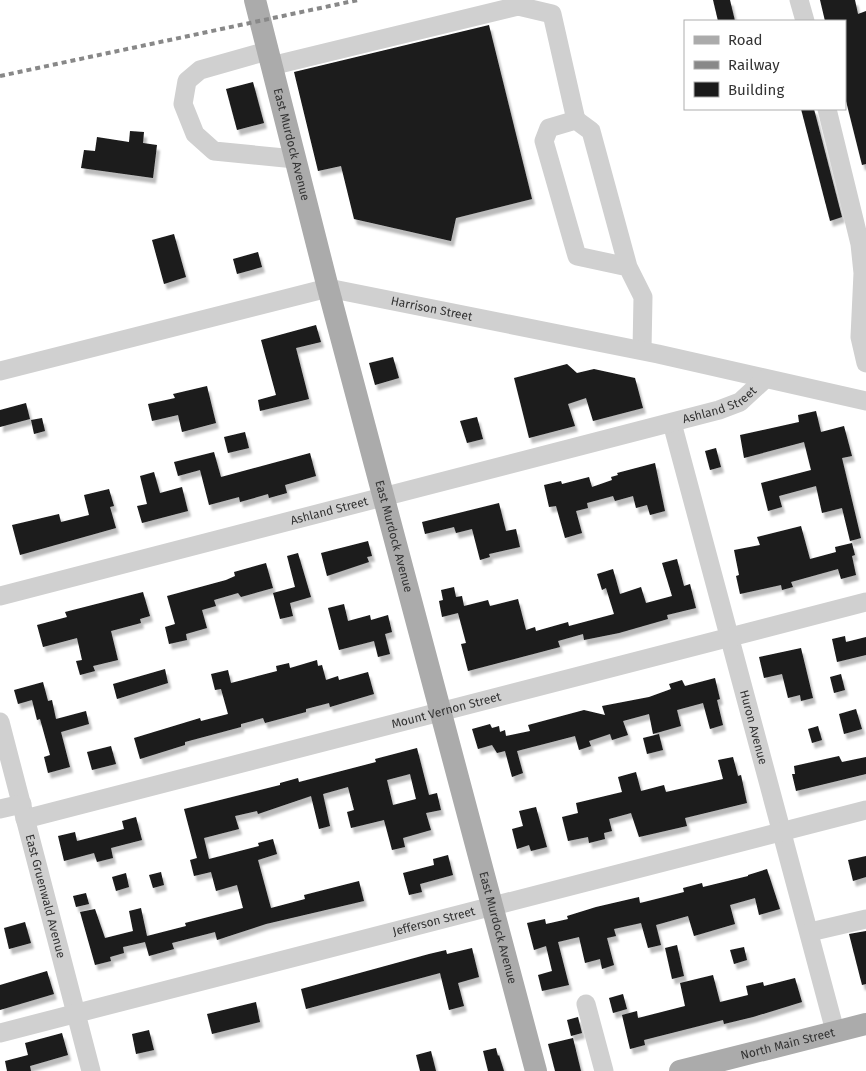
<svg xmlns="http://www.w3.org/2000/svg" width="866" height="1071" font-family="'Fira Sans',sans-serif">
  <style>
    .building { fill: #1a1a1a; fill-rule: evenodd; filter: url(#shadow) }
    .lines { fill: none; stroke-linecap: round; stroke-linejoin: round }
    .minor { stroke: #d0d0d0; stroke-width: 19 }
    .major { stroke: #ababab; stroke-width: 22 }
    .rail { stroke: #888; stroke-width: 4; stroke-dasharray: 5 4; stroke-linecap: butt }
    .labels { text-anchor: middle; dominant-baseline: central; stroke-width: 5; stroke-linejoin: round; paint-order: stroke }
    .street-label { font-size: 12px; fill: #333; stroke: #fff }
  </style>
  <defs>
    <filter id="shadow"><feDropShadow dx="3" dy="5.5" stdDeviation="1" flood-color="#0004"/></filter>
  </defs>
  <rect width="100%" height="100%" fill="#fff"/>
  <g class="building">
    <path d="M713,0H730L735,21H718Z"/>
    <path d="M820,0H855L858,14L866,11V164L862,165L845,97V21H825Z"/>
    <path d="M489,25L532,199L456,218L451,241L354,219L341,166L318,171L294,72Z"/>
    <path d="M253,82L264,123L237,130L226,89Z"/>
    <path d="M801,109H814L842,217L830,221Z"/>
    <path d="M130,131L144,132L143,143L157,145L153,178L81,168L84,150L95,151L97,137L129,142Z"/>
    <path d="M174,234L186,277L164,284L152,240Z"/>
    <path d="M258,252L262,267L237,274L233,259Z"/>
    <path d="M316,325L321,342L296,348L309,399L260,411L258,400L276,395L261,340Z"/>
    <path d="M393,357L399,378L375,385L369,363Z"/>
    <path d="M567,364L577,373L594,369L635,378L643,408L593,421L586,398L568,404L575,426L529,438L514,378Z"/>
    <path d="M207,386L216,423L182,432L178,415L152,421L148,404L175,398L173,394Z"/>
    <path d="M26,403L30,419L0,427V410Z"/>
    <path d="M816,411L821,432L844,426L852,456L842,458L861,538L850,541L842,508L822,513L816,486L779,496L782,507L768,511L761,483L811,470L804,442L744,458L740,435L799,422L798,415Z"/>
    <path d="M477,417L483,439L467,443L460,421Z"/>
    <path d="M42,418L45,431L34,434L31,420Z"/>
    <path d="M245,432L249,448L228,453L224,437Z"/>
    <path d="M716,448L721,467L710,470L705,451Z"/>
    <path d="M214,452L221,477L310,453L316,476L285,485L287,493L269,498L268,494L240,502L239,497L209,505L200,470L178,476L174,462Z"/>
    <path d="M655,463L665,511L650,515L647,505L636,508L633,496L615,501L613,496L587,503L588,508L576,511L582,533L565,538L556,506L549,507L544,485L561,481L562,484L589,477L592,487L612,480L611,477L618,475L617,473Z"/>
    <path d="M154,472L160,493L182,487L188,511L142,523L137,506L147,504L140,476Z"/>
    <path d="M109,489L114,506L110,507L116,528L20,555L12,525L59,514L61,522L89,515L84,495Z"/>
    <path d="M499,503L506,531L516,529L520,547L489,554L490,557L480,560L472,529L456,533L454,527L425,534L422,522Z"/>
    <path d="M801,526L810,559L836,552L835,547L852,543L855,555L852,556L856,575L841,579L838,569L791,582L793,587L782,590L781,585L740,594L736,576L739,575L734,550L760,545L757,537Z"/>
    <path d="M368,541L372,556L367,557L369,562L327,576L321,553Z"/>
    <path d="M298,553L311,597L290,603L293,616L280,619L273,593L295,587L287,556Z"/>
    <path d="M677,559L684,586L690,584L696,608L667,615L668,619L619,633L584,640L583,634L558,641L560,647L468,671L461,644L466,643L458,613L442,617L439,601L443,600L441,590L454,587L456,597L462,596L464,606L488,600L490,606L518,599L526,630L535,627L536,631L568,622L569,626L614,614L606,588L602,590L597,574L613,569L620,594L641,587L646,603L672,596L662,563Z"/>
    <path d="M266,563L273,588L241,597L238,593L214,600L216,606L202,610L207,628L186,634L187,640L169,644L165,627L175,624L167,596L226,580L235,576L234,572Z"/>
    <path d="M143,592L150,616L140,619L141,623L111,631L118,660L93,666L95,671L80,675L76,661L82,660L77,638L43,647L37,625L67,617L65,612Z"/>
    <path d="M344,604L348,621L370,615L371,620L388,615L392,632L385,634L390,654L378,657L374,641L339,650L328,608Z"/>
    <path d="M845,636L846,642L866,637V655L837,662L832,639Z"/>
    <path d="M801,648L813,698L801,701L800,695L788,698L782,674L764,678L759,657Z"/>
    <path d="M317,660L318,666L322,665L326,680L338,676L339,680L368,672L374,694L330,707L329,703L306,709V712L265,723L263,718L241,724V727L185,742V745L140,759L134,738L200,718L201,721L228,714L221,689L215,690L211,674L228,670L231,683L277,671L276,666L289,663L290,668Z"/>
    <path d="M165,669L168,683L117,699L113,684Z"/>
    <path d="M841,674L845,690L834,693L830,677Z"/>
    <path d="M715,678L720,699L717,700L723,725L710,729L703,703L677,710L681,726L653,734L649,714L623,721L628,735L612,740L610,734L589,741L591,746L579,750L575,736L517,751L523,773L512,777L505,751L497,753L492,745L478,749L472,729L490,724L492,728L499,726L500,732L505,730L506,736L530,731L528,725L584,710L605,715L602,706L649,697L671,689L669,684L682,680L685,686Z"/>
    <path d="M43,682L48,701L52,700L56,719L86,711L89,724L61,732L70,767L48,773L44,757L50,755L40,719L37,720L32,700L18,704L14,690Z"/>
    <path d="M856,709L862,729L844,734L839,714Z"/>
    <path d="M818,726L822,740L812,743L808,729Z"/>
    <path d="M659,734L663,750L647,754L643,738Z"/>
    <path d="M111,746L116,764L92,770L87,752Z"/>
    <path d="M417,748L429,795L437,793L441,810L426,813L431,830L403,838L405,847L392,850L384,820L351,828L347,812L354,810L348,787L323,794L330,826L319,829L311,796L258,814L257,811L235,816L239,829L204,838L209,859L259,846L258,843L273,839L277,854L258,860L271,908L305,899L304,895L359,881L364,901L266,924L217,940L215,932L172,943L174,949L149,956L145,942L123,947L124,953L110,957L111,961L95,965L80,912L95,909L105,938L133,931L129,911L141,908L147,936L186,926L185,923L243,908L237,885L216,891L211,872L194,876L190,860L197,858L184,809L280,785V783L298,778L299,782L376,762L375,759ZM410,774L416,799L393,805L387,780Z"/>
    <path d="M839,756L842,762L866,757V774L796,791L792,774H795L794,766Z"/>
    <path d="M733,757L738,776L741,775L747,803L685,818L687,826L639,837L631,813L609,819L612,831L604,833L605,839L589,843L588,837L568,841L562,817L578,813L576,803L622,792L618,777L636,772L641,791L664,785L666,792L723,779L718,760Z"/>
    <path d="M536,807L547,847L531,851L529,845L517,849L512,829L523,826L519,811Z"/>
    <path d="M136,817L142,840L111,848L113,858L97,862L94,853L64,861L58,836L75,832L77,841L124,829L122,821Z"/>
    <path d="M448,855L453,875L420,884L422,892L409,895L403,873L434,865L433,859Z"/>
    <path d="M866,856V877L853,881L848,860Z"/>
    <path d="M767,869L780,909L759,915L755,898L730,905L735,924L694,936L688,916L656,925L661,945L648,948L641,923L614,929L616,936L607,938L614,965L602,969L600,959L585,963L579,937L558,942L569,985L542,991L538,975L552,971L546,946L534,950L527,923L545,919L546,924L568,919L567,916L596,907L639,897L640,903L684,892L683,888L702,883L703,887L748,876V875Z"/>
    <path d="M161,872L164,885L153,888L149,875Z"/>
    <path d="M126,873L129,887L116,891L112,877Z"/>
    <path d="M86,893L89,904L76,907L73,896Z"/>
    <path d="M25,922L31,943L9,949L4,928Z"/>
    <path d="M866,931V984L862,985L849,934Z"/>
    <path d="M677,945L684,976L672,979L665,948Z"/>
    <path d="M744,947L747,960L734,964L730,950Z"/>
    <path d="M472,948L479,977L458,983L464,1006L449,1010L440,973L306,1009L301,989L429,954L446,950L447,954Z"/>
    <path d="M47,971L54,994L0,1010V985Z"/>
    <path d="M713,975L720,1002L748,995L746,986L763,982L764,986L795,978L802,1002L753,1017L724,1024L723,1020L644,1040L645,1045L630,1049L622,1015L637,1011L638,1018L685,1006L680,983Z"/>
    <path d="M623,994L627,1009L613,1013L609,998Z"/>
    <path d="M256,1002L260,1022L212,1034L207,1014Z"/>
    <path d="M578,1017L582,1033L571,1036L567,1020Z"/>
    <path d="M149,1030L154,1050L136,1054L132,1034Z"/>
    <path d="M62,1033L68,1055L30,1066L31,1071H7L5,1061L28,1055L25,1043Z"/>
    <path d="M573,1038L581,1071H555L548,1044Z"/>
    <path d="M496,1048L498,1056L499,1055L504,1071H488L483,1051Z"/>
    <path d="M431,1051L436,1071H420L416,1055Z"/>
  </g>
  <g class="lines">
    <g class="minor">
      <path d="M799,0L805,21"/>
      <path d="M267,51L200,70L187,81L183,104L195,134L214,151L295,159"/>
      <path d="M271,66L518,6L552,14L576,120"/>
      <path d="M827,109L860,244L863,273L860,337L866,363"/>
      <path d="M628,267L577,256L544,141L549,128L576,120L591,131L628,267L643,297L642,350"/>
      <path id="s1" d="M0,371L328,288L658,354L866,401"/>
      <path id="s2" d="M672,423L835,1031"/>
      <path id="s3" d="M0,596L719,410L740,402L765,379"/>
      <path id="s4" d="M0,722L91,1071"/>
      <path d="M0,809L22,804"/>
      <path id="s5" d="M25,819L866,602"/>
      <path d="M810,932L866,919"/>
      <path d="M586,1004L604,1071"/>
      <path id="s6" d="M0,1033L866,810"/>
    </g>
    <g class="major">
      <path id="s7" d="M255,0L328,288L536,1071"/>
      <path id="s8" d="M680,1071L866,1024"/>
    </g>
    <path class="rail" d="M0,76L358,0"/>
  </g>
  <g class="labels">
    <g class="street-label">
      <text stroke="none"><textPath href="#s7" startOffset="149">East Murdock Avenue</textPath></text>
      <text stroke="none"><textPath href="#s1" startOffset="444">Harrison Street</textPath></text>
      <text stroke="none"><textPath href="#s3" startOffset="745">Ashland Street</textPath></text>
      <text stroke="none"><textPath href="#s3" startOffset="340">Ashland Street</textPath></text>
      <text stroke="none"><textPath href="#s7" startOffset="554">East Murdock Avenue</textPath></text>
      <text stroke="none"><textPath href="#s5" startOffset="435">Mount Vernon Street</textPath></text>
      <text stroke="none"><textPath href="#s2" startOffset="315">Huron Avenue</textPath></text>
      <text stroke="none"><textPath href="#s4" startOffset="180">East Gruenwald Avenue</textPath></text>
      <text stroke="none"><textPath href="#s6" startOffset="448">Jefferson Street</textPath></text>
      <text stroke="none"><textPath href="#s7" startOffset="959">East Murdock Avenue</textPath></text>
      <text stroke="none"><textPath href="#s8" startOffset="111">North Main Street</textPath></text>
    </g>
  </g>
  <rect x="684" y="20" width="162" height="90" fill="#ffffff" stroke="#adadad"/>
  <rect x="694" y="36" width="25" height="8" fill="#ababab" stroke="#adadad"/>
  <text x="728" y="45" font-size="15" fill="#333333">Road</text>
  <rect x="694" y="61" width="25" height="8" fill="#888888" stroke="#adadad"/>
  <text x="728" y="70" font-size="15" fill="#333333">Railway</text>
  <rect x="694" y="82" width="25" height="15" fill="#1a1a1a" stroke="#adadad"/>
  <text x="728" y="95" font-size="15" fill="#333333">Building</text>
</svg>
